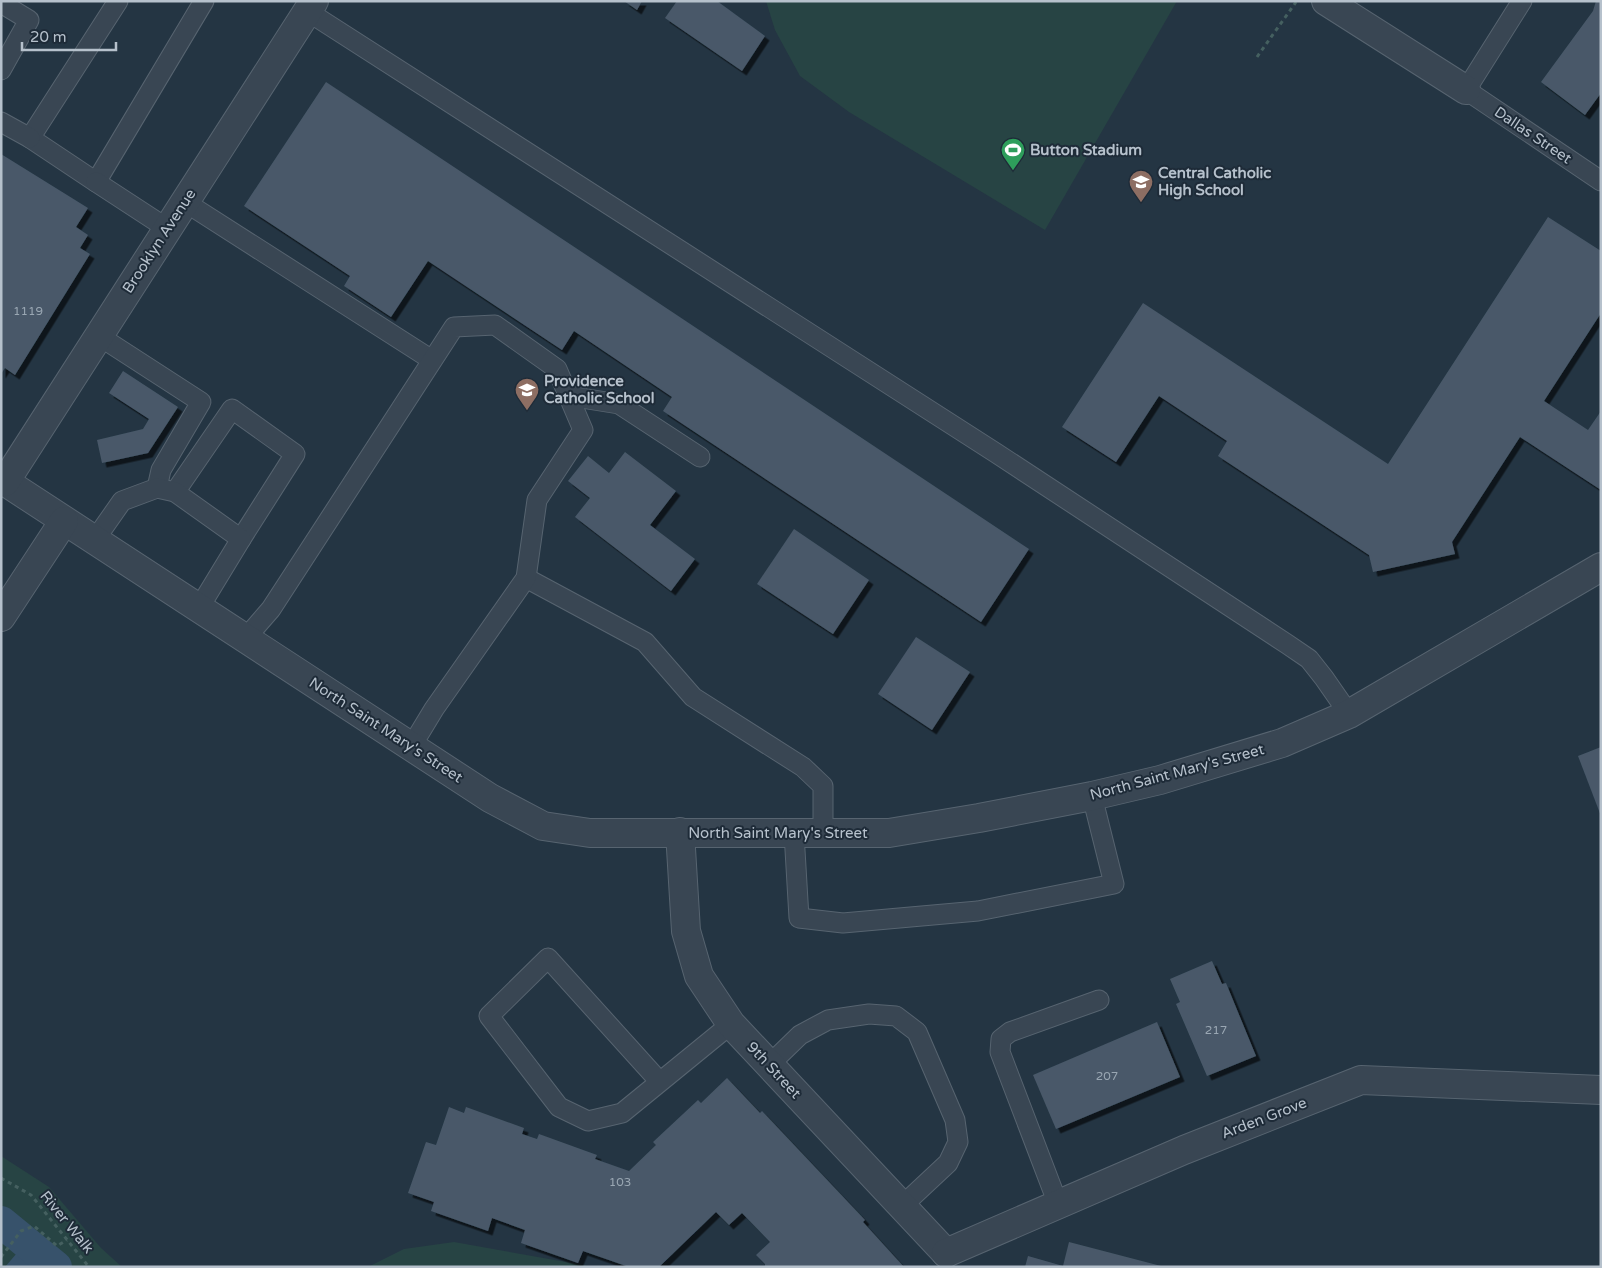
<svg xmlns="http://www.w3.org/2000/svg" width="1602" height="1268" font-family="'Varela Round',sans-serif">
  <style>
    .green { fill: #274444 }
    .water { fill: #37526b }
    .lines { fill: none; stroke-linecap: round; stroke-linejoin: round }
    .canal { stroke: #37526b; stroke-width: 32 }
    .building { fill: #485969; filter: url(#shadow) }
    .service-casing { stroke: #576470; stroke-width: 21 }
    .pedestrian-casing { stroke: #576470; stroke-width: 30 }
    .minor-casing { stroke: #576470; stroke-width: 30 }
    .tertiary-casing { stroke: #576470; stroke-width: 30 }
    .path { stroke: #456060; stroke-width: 3; stroke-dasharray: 4 4; stroke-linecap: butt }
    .service { stroke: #394653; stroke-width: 19 }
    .pedestrian { stroke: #394653; stroke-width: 28 }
    .minor { stroke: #394653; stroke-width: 28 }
    .tertiary { stroke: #394653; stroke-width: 28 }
    .labels { text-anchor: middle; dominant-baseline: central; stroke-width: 4; stroke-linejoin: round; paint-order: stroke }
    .number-label { font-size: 12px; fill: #9aa7b3 }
    .street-label { font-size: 15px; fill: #b6c1cc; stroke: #1e2b38 }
    .poi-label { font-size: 15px; font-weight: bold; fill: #b6c1cc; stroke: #1e2b38; text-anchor: start }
  </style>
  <defs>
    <filter id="shadow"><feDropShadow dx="4.5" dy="4.5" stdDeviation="0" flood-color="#0009"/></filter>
  </defs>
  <rect width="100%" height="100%" fill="#243543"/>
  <g class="green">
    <path d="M766,1H1177L1045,230L849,112L800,76L775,30Z"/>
    <path d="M1,1156L49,1187L101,1248L122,1267H1Z"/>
    <path d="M454,1242L583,1265L590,1267H368L404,1249Z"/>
  </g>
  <g class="water">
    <path d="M1,1213L14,1222L1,1239Z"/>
    <path d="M29,1239L62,1267H5Z"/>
  </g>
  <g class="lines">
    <path class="canal" d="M1,1222L56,1267"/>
  </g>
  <g class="building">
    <path d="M624,1H642L637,10Z"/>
    <path d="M677,1H717L765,36L742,71L665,18Z"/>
    <path d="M1596,1H1601V93L1585,115L1541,82L1593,11Z"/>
    <path d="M326,82L1029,549L981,622L663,411L672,397L574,331L562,350L428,261L391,317L344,286L350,276L244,206Z"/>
    <path d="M1,154L88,208L76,227L88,235L80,248L90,254L15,375L5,368L1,374Z"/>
    <path d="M1548,217L1601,251V313L1544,401L1588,430L1601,411V490L1520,437L1452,542L1455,554L1373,572L1369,555L1218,456L1227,441L1159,396L1116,462L1062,427L1143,303L1388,464Z"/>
    <path d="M123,371L178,407L148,453L102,463L97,440L143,429L149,419L109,393Z"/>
    <path d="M625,452L676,491L650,525L695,559L671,591L575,517L590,498L568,481L588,456L609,473Z"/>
    <path d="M794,529L869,580L833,634L757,584Z"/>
    <path d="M916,637L970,672L932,730L878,694Z"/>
    <path d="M1601,747V816L1578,756Z"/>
    <path d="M1212,961L1222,984L1226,983L1256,1056L1207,1076L1176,1004L1180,1002L1170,979Z"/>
    <path d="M1157,1022L1180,1077L1056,1129L1033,1075Z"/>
    <path d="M727,1078L760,1113L762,1111L865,1220L863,1222L904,1267H765V1264L756,1255L770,1242L742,1213L729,1225L716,1212L659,1267H629L583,1251L578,1263L521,1243L525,1230L492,1218L488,1231L431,1211L434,1202L408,1193L426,1142L436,1145L449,1107L464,1113L466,1107L524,1128L522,1134L537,1139L539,1134L597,1155L595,1159L629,1171L656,1145L653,1142L698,1100L701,1103Z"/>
    <path d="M1069,1242L1161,1266V1267H1025L1028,1256L1063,1266Z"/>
  </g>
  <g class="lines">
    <defs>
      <g id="service">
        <path d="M118,1L30,138L96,182L204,1"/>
        <path d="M1522,1L1466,90L1601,181"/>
        <path d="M1,3L29,20L1,70"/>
        <path d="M307,11L996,453L1287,644L1309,659L1324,678L1349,714"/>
        <path d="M1,122L30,138"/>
        <path d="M96,182L168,229"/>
        <path d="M185,202L432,360"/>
        <path d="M99,336L201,402L161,470L157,488"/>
        <path d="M569,396L619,404L700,457"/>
        <path d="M175,492L232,409L295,454L241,539"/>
        <path d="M94,541L122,501L157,488L175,492L241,539L199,608"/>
        <path d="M526,578L645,642L693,697L803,767L823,786V833"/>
        <path d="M245,639L271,609L454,327L495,325L557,369L583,430L537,500L526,578L434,709L411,747"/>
        <path d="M794,833L799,918L843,923L978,911L1114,884L1092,796"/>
        <path d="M769,1065L800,1035L828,1020L869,1014L896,1016L917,1032L955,1120L958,1142L948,1163L902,1206"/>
        <path d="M660,1082L548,958L489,1016L559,1107L588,1121L622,1113L731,1024"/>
        <path d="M1058,1204L1000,1052L1001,1039L1010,1032L1099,1000"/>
      </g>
      <path id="pedestrian" d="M1326,1L1466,90"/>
      <g id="minor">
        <path d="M680,832L686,931L699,976L731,1024L946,1253"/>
        <path d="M946,1253L1184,1150L1361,1080L1601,1090"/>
      </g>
      <g id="tertiary">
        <path d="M1,479L490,798L543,826L590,833H889L979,818L1092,796L1160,780L1282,743L1349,714L1601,567"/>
        <path d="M5,482L314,1"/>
        <path d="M1,617L64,521"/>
      </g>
    </defs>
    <use href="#service" class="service-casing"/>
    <use href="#pedestrian" class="pedestrian-casing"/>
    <use href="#minor" class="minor-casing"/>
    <use href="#tertiary" class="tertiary-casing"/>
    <g class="path">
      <path d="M1257,57L1296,2"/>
      <path d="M1,1178L31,1195L89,1267"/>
      <path d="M1,1257L21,1231L34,1226L57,1246L67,1240"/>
    </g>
    <use href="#service" class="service"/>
    <use href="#pedestrian" class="pedestrian"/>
    <use href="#minor" class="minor"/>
    <use href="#tertiary" class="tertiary"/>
  </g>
  <defs>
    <symbol id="stadium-pin" viewBox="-11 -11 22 30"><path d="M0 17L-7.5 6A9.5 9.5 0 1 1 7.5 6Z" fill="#2e9e5b" stroke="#1e2b38"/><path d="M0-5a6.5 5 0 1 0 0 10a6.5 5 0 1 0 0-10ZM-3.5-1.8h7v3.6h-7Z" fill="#fff"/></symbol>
    <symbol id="school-pin" viewBox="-11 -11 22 30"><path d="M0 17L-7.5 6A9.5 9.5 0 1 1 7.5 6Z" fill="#8d6e63" stroke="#1e2b38"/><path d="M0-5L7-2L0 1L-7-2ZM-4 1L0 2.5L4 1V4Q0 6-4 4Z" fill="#fff"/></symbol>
  </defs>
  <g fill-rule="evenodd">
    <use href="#stadium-pin" x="999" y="136" width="28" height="38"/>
    <use href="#school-pin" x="1127" y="168" width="28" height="38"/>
    <use href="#school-pin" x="513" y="376" width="28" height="38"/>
  </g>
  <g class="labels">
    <g class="number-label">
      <text x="28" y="311">1119</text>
      <text x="1216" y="1030">217</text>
      <text x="1107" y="1076">207</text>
      <text x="620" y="1182">103</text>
    </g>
    <g class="street-label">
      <text transform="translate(1533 135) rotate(34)">Dallas Street</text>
      <text transform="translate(159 241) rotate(-57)">Brooklyn Avenue</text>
      <text transform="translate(386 730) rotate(33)">North Saint Mary's Street</text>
      <text transform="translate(1177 772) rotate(-15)">North Saint Mary's Street</text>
      <text x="778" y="833">North Saint Mary's Street</text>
      <text transform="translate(774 1070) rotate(47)">9th Street</text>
      <text transform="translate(1264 1118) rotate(-21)">Arden Grove</text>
      <text transform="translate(67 1222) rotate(51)">River Walk</text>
    </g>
    <g class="poi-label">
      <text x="1030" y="150">Button Stadium</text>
      <text x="1158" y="173">Central Catholic<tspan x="1158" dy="17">High School</tspan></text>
      <text x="544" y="381">Providence<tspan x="544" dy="17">Catholic School</tspan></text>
    </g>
  </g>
  <rect width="1602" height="1268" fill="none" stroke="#b6c1cc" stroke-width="5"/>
  <path d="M22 42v8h94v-8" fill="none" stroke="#b6c1cc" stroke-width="2.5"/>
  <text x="30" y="42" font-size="15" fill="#b6c1cc" stroke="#1e2b38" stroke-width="4" paint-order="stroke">20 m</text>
</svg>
